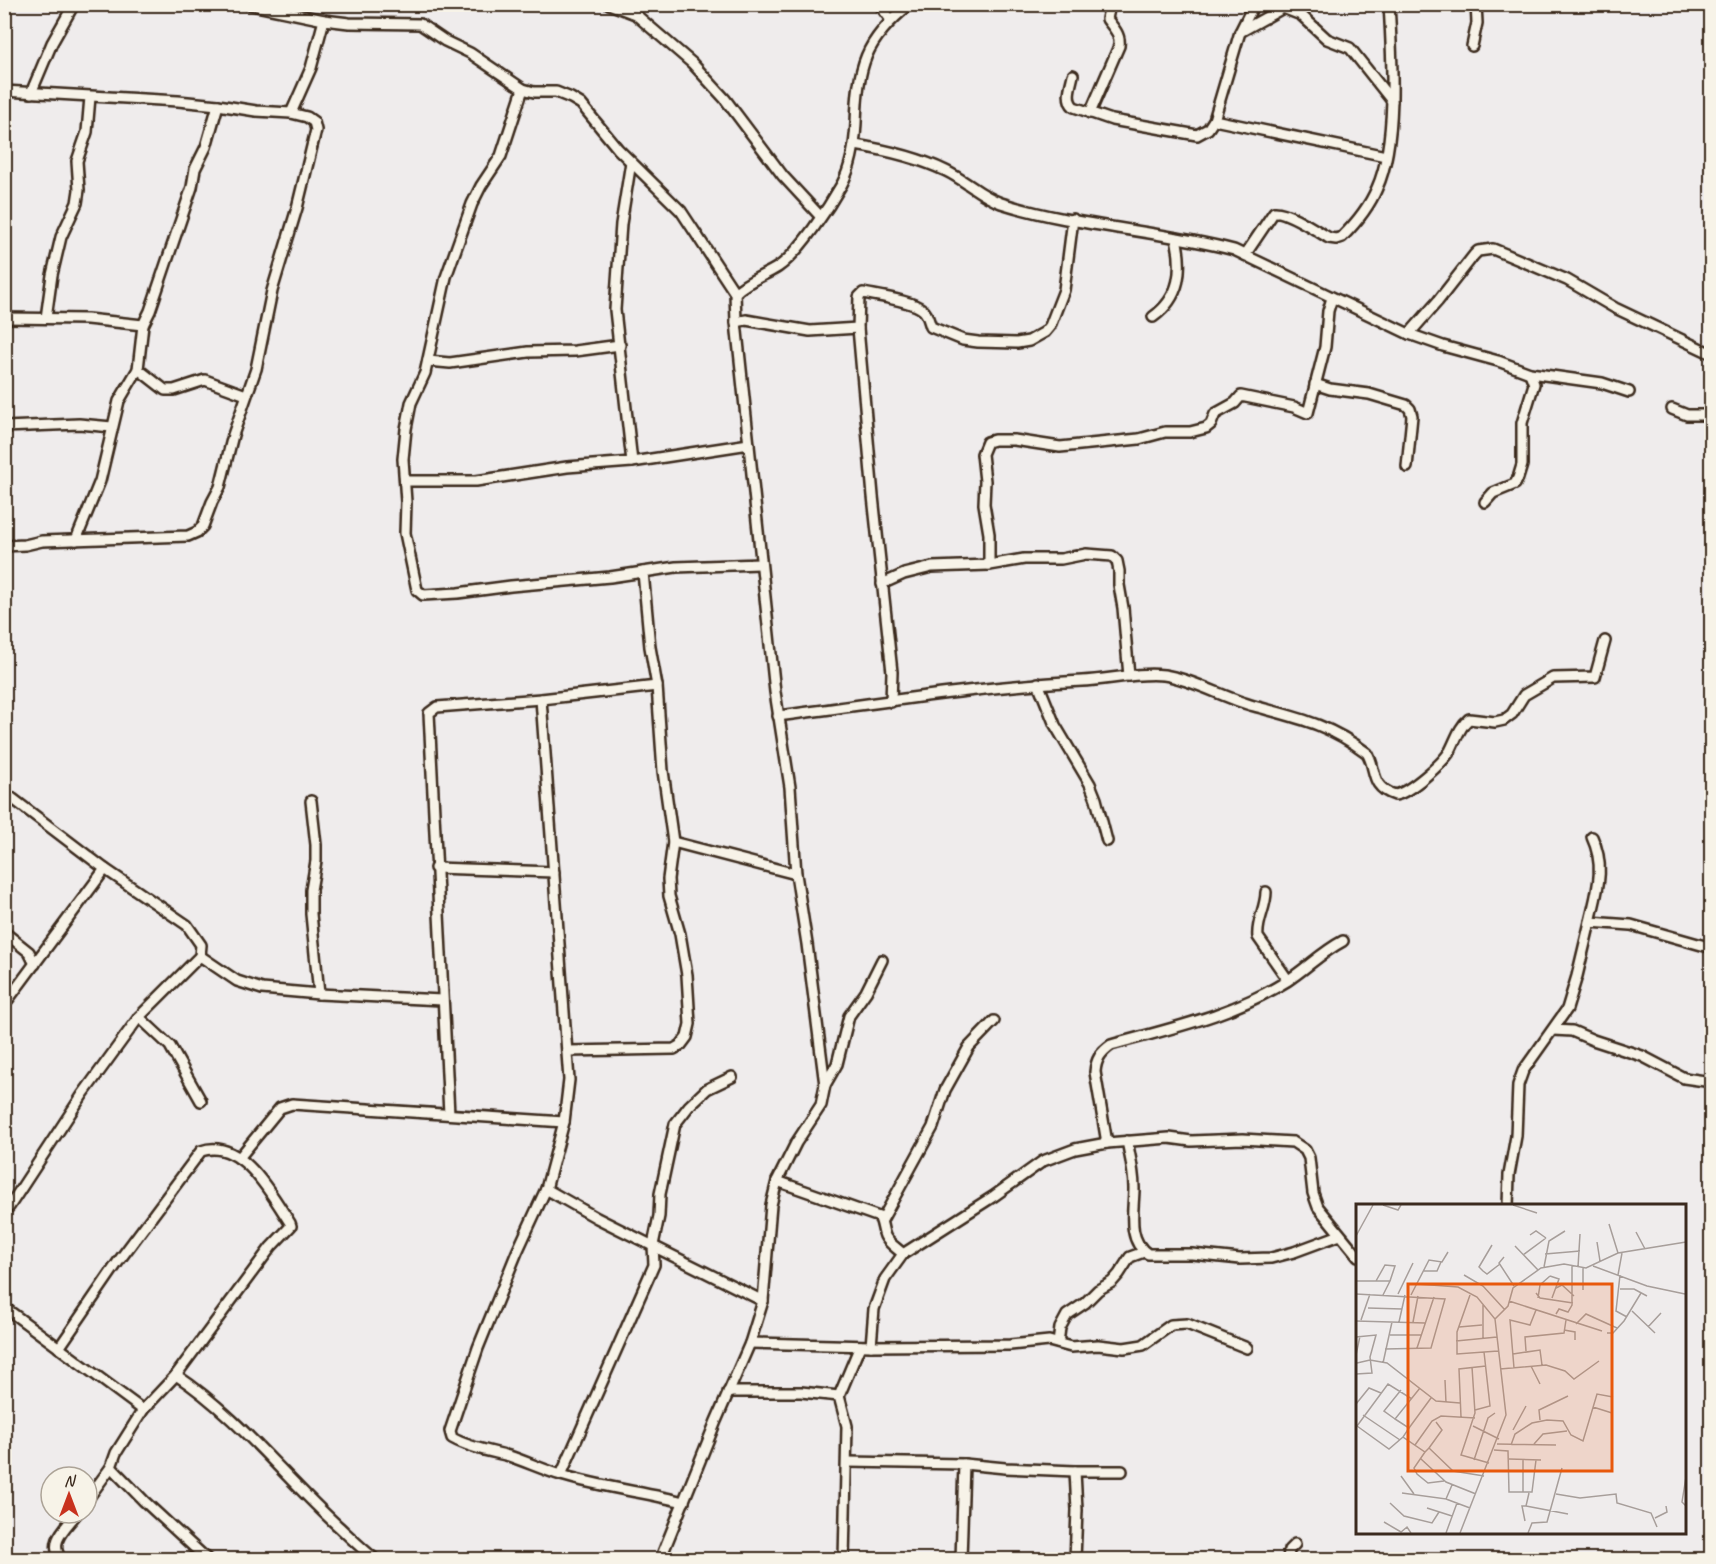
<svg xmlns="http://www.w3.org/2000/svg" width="1716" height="1564" font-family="Caveat,sans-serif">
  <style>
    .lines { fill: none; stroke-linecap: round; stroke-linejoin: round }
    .street-casing { stroke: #3b2a1e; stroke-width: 14 }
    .street { stroke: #f7f3e8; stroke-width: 9 }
    .inset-road { fill: none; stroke: #a79e9a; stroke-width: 1.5 }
    .view { fill: #e8590c; fill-opacity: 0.15; stroke: #e8590c; stroke-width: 3 }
    .inset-edge { fill: none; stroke: #3b2a1e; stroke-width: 3 }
  </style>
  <rect width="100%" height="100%" fill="#efecec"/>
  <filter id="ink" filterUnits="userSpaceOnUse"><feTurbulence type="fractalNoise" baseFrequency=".0167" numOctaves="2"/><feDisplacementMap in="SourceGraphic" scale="12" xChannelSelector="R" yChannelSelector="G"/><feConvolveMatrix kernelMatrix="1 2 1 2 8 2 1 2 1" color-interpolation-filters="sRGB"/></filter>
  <g filter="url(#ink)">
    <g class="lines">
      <defs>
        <g id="street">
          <path d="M247,4L324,20L349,23L420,24L445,41L470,53L523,89L534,92H556L571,98L581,104L618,149L681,211L735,293L736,322L775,692L790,787L796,874L807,944L825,1085L821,1105L796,1143L777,1181L771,1205L763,1301L750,1343L716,1421L660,1560"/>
          <path d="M609,4L635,14L692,63L725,99L783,176L820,216"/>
          <path d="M879,4L891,20"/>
          <path d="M1240,32L1283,8L1301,15L1327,39L1350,48L1392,101"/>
          <path d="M1472,46L1477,23L1476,4"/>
          <path d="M1073,75C1071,85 1065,99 1074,107L1112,120L1197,135L1208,129L1214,120L1240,32L1254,4"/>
          <path d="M523,89L501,156L481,186L472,204L446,277L425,373L411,403L406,429L403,459L406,502L405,533L417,590L423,595L458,593L511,586L610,577L676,567L760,564"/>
          <path d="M4,91L178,101L218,105L256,111L291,113L307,117L314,122L316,130L297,208L272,291L256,369L233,435L220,487L212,502L203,526L197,532L188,536L42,541L25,545L4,546"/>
          <path d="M31,93L52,43L74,4"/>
          <path d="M291,113L311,68L324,20"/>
          <path d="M1090,113L1119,46C1121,34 1113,28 1107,19L1110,4"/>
          <path d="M1214,120L1386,156"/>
          <path d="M855,145C886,150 917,157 946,171C965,180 982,197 1001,203C1077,227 1158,230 1234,250L1409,334L1443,346L1498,361L1530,373L1602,383L1629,392"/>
          <path d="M631,162L621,224L615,310L632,462"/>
          <path d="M1245,255L1274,212C1286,210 1317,231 1329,238L1336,239L1342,237C1355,224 1370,205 1377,188C1398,142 1392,56 1389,4"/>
          <path d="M735,293C747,281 764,276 778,267C799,253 829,207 842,184C852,165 855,144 856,123C858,66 864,41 910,4"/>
          <path d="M1153,317C1181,297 1183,269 1176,238"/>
          <path d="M4,318L87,319L143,325"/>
          <path d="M46,318L52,275L61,237L77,203L79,190L77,161L87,132L90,97"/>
          <path d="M736,322L746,320L810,331L858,328"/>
          <path d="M1409,334L1438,301L1474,255L1478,251L1493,249L1510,256L1567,280L1615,308L1712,354"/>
          <path d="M428,361L450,363L528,352L575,351L620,345"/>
          <path d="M138,369L165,390H174L205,380L246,395"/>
          <path d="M1315,384L1330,389L1369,394L1406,405L1410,409L1412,416L1407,467"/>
          <path d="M1672,409L1687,415H1712"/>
          <path d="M4,427L79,424L112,427"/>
          <path d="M405,481H476L567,467L632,462L749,444"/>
          <path d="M1485,502L1493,493L1515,484L1518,478L1522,465V423L1534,384L1530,373"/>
          <path d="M76,540L100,481L119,401L138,369L143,325L150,311L192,187L195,169L206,147L218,105"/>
          <path d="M989,565V534L984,504L985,481L982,454L987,442L994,440H1014L1060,447L1139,439L1165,432H1190L1206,428L1211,424L1215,414L1235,403L1241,396L1294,407L1308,413L1325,347L1328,311L1332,298"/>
          <path d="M882,584L904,574L932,567L989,565L1024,559H1061L1086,554L1112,556L1117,561L1119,571V585L1123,608L1129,676"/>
          <path d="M1038,683L1055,725L1090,784L1096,799L1107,841"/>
          <path d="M541,699L569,1080L564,1122L546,1189L517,1252L478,1348L450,1431L452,1438C470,1448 490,1451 509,1456C527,1462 544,1470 561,1475C601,1487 643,1492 684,1502"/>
          <path d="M891,702L892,672L873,496L858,328L859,297L863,293C877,296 914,301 923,310C928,314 929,322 931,327L963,340L978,342L1017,343L1029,341L1045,332L1050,326L1064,290L1073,219"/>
          <path d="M778,716C880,703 980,686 1082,681C1109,680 1137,672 1164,675C1195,680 1224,698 1254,706C1298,718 1329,724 1367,753C1377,768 1369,787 1395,795C1409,793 1443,763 1450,751C1456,740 1459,727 1469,719L1495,722L1504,720L1512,714L1524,695L1553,678L1595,677L1605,641"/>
          <path d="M4,792L105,869L187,925L201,945L200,956L139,1017L83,1094L9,1207"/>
          <path d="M311,801L316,845V861L311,890V914L319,994"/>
          <path d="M673,842L796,874"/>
          <path d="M435,868L554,872"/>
          <path d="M1266,892C1266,908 1256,922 1258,937L1288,980"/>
          <path d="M1590,922C1597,891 1606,867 1592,837"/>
          <path d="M4,932L29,952L35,964"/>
          <path d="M200,956L237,981L262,989L319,994L442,1000"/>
          <path d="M4,1005L105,869"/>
          <path d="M139,1017L170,1046L201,1101"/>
          <path d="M1553,1030L1572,1031L1593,1040L1642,1056L1684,1078L1712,1082"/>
          <path d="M568,1051L674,1049L681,1045L687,1037L690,1024L687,975L680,934L669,896L668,879L673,842L663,771L657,686L650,647L643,572"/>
          <path d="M825,1085L837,1064L849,1016L866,992L882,960"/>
          <path d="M449,1114L429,713L437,707L541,699L657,686"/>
          <path d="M1127,1141C1130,1156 1134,1172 1134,1188C1134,1209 1126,1240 1148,1254H1192L1240,1259L1271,1258L1294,1252L1340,1235"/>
          <path d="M1107,1143L1095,1072C1096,1059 1101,1052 1111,1045C1172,1028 1233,1015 1287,981C1307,968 1322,952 1343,941"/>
          <path d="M239,1158L280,1108L292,1104L564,1122"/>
          <path d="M777,1181L879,1217C883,1223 882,1229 885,1236C888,1243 897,1248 903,1254"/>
          <path d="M546,1189L597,1218L763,1301"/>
          <path d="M1508,1206L1509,1175L1516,1136L1518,1085L1523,1071L1567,1009L1577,976L1590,922L1631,925L1712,948"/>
          <path d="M882,1220L933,1127L945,1090L969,1047L994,1021"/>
          <path d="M4,1307L143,1410L176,1375"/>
          <path d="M750,1343L871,1346L1010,1345L1049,1341L1071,1347L1098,1345L1124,1348L1143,1345L1171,1325L1187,1324L1247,1348"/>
          <path d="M1058,1343L1060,1328L1067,1315L1085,1303L1098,1290L1112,1282L1119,1274L1130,1257L1144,1252"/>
          <path d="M871,1346L874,1309L885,1279L903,1254L994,1196L1043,1161L1075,1149L1107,1143L1169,1138L1191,1141L1243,1139L1293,1142L1305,1150L1309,1158L1313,1193L1318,1207L1358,1256"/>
          <path d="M59,1348L118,1262L201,1151C241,1137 272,1195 290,1223L291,1226L271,1247L176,1375C238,1416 284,1477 338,1526C351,1538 362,1549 376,1560"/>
          <path d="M728,1392H801L839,1396L847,1426L844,1560"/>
          <path d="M839,1396L860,1346"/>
          <path d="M847,1462L964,1464L1005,1468L1075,1471H1122"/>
          <path d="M111,1467L144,1501L208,1560"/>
          <path d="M561,1475L654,1265L653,1245L659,1216L660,1194L675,1124L689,1106L707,1089L732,1077"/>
          <path d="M87,1500L111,1467L116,1453L143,1410"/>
          <path d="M62,1560C47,1542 66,1528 77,1513"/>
          <path d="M961,1560L964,1464"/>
          <path d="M1075,1560L1077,1510L1075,1471"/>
          <path d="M1288,1560L1289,1550L1295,1544"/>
        </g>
      </defs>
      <use href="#street" class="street-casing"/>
      <use href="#street" class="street"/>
    </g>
  </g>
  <g transform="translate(1356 1204)">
    <rect width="330" height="330" fill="#efecec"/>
    <path class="inset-road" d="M27,1L42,6L45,1M157,1L181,9M253,20L262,49M280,28L289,45M174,31L180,27L190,34M0,32L17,1M241,38L244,57M159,42L182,66M189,50L224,47M167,51L190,34M148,53L143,59L158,82M237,62L291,82L329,90M188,63L193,37L209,27M222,63L224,30M227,64V86M68,67H81L85,58M127,67L123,63L136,41M127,67L131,70L144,60M108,71L127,82L149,106M262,71L266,49M264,71L260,107L271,113M194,72L203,75L196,94M0,77H34L27,91M20,77L29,61L39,62L34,77M61,80L102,83L121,93L139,115L150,211L104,329M200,84L206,81L218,92M264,85H278L291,92M180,89L184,94L217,99M0,90L89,95L75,144L29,145M42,90L57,59M55,91L73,56L86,58L92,48M114,91L101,128V150L142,147M182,94L184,81L194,72M153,97L246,127M127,100V135M12,104L46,105M276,107L299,129M200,110L203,105L212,108L216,101V61M139,115L152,102L157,84L185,64L208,60L230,64L262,49L330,38M5,116L14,90M0,117L69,119M43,118L49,91M57,118L62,92M220,120L230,110L261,124M103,123L126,121M292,123L305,109M208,126L219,128V136M251,129H257L268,117L285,89M34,131H65M0,133L20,131L14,153L16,169L0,170M100,137L141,133M61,144L78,93M170,147L169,133L208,129L210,116M157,150L184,146L186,161M0,151L4,132M1,159L14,156L31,159L80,197L104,199M27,159L36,118M175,162L184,180M116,163L119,209L105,251L133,259M158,164L154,116L174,121L180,106M144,165L190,161L209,167L218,175L243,157M89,176L90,199M64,184L39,215L53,224L47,233L69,248L73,244M0,200L13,184L25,189M237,203L256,209M119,206L134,202L128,148M7,211L44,236M105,213L103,165L130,162M39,215L28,207L45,186M184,216L183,206L212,192M80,218L86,226L73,244L97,267L128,272M1,222L32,180L56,195M1,222L33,245L47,233M117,222L143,235M53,224L75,194M157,226L170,202M141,240L200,241M178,240L187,230L211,227M59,241L76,217L85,212L119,214M155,241L159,230L176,219L191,216L207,217L215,231L227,237L241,190L257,193M138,246L152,247L153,288H176L180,256M69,248L58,264L61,270L72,279L88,277M65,255L90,278L120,290M153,255L185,256M167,255V288M118,256L132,214L139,209M45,272L58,290M330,273L326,298L330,302M46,289L90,295L96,281M200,290L224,294L260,290L261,299L295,309L301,323M90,295L114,304M34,299L48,312L76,319L83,308M170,302L212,310M71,304L96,312M299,314L311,308L310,302M169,317L166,302H170L173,289M28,318L45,328L51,323L55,329M90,329L101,299M172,329L176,319L191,318L206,264"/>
    <path class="view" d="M52,80H256V267H52Z"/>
    <rect width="330" height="330" class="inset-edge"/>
  </g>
  <rect width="1716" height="1564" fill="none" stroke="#f7f3e8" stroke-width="24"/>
  <rect x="12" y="12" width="1692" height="1540" fill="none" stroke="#3b2a1e" stroke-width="2" filter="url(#ink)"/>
  <g transform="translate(69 1495)"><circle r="28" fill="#f7f3e8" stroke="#aca397" stroke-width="1.5"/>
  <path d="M0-4.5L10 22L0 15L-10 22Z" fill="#c8321e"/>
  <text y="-9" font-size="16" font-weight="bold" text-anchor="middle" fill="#3b2a1e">N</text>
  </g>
</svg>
